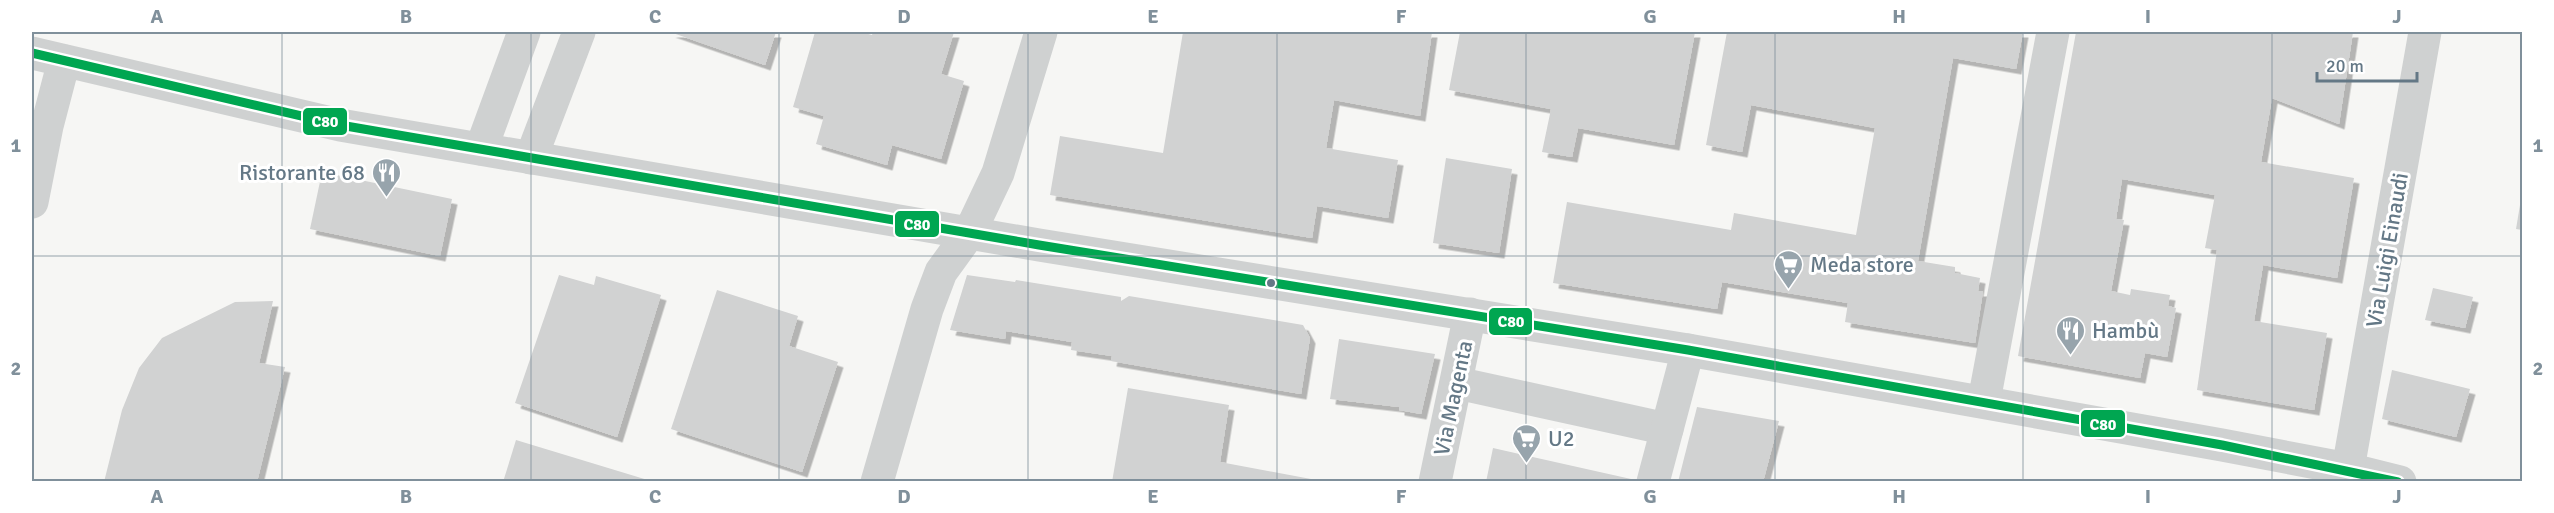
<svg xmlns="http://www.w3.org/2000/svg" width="2554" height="513" font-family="Signika,sans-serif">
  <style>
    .building { fill: #d1d2d2; filter: url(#shadow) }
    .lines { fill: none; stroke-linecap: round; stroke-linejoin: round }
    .minor { stroke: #cfd1d1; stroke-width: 33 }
    .bus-1-casing { stroke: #fff; stroke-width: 14 }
    .bus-1 { stroke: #00a651; stroke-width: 9 }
    .grid { fill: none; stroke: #80909b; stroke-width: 1.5; stroke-opacity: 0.55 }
    .bus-dot { fill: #647886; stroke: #fff; stroke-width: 2 }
    .labels { text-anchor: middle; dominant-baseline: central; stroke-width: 6; stroke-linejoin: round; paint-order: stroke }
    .poi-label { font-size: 22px; fill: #647886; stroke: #fff; text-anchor: start }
    .street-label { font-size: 22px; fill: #647886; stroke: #fff }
    .line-badge { stroke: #fff; stroke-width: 2 }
    .badge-label { font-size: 16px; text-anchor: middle; font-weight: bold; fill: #fff }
    .neatline { fill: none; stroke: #80909b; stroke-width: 2 }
    .grid-label { font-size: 20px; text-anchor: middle; font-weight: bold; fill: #80909b }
  </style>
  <defs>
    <filter id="shadow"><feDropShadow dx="5.5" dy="5.5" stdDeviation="0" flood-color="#0004"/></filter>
  </defs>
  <rect width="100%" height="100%" fill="#f6f6f4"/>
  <g class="building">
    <path d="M670,32H776L765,65Z"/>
    <path d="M815,32H861L872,35L873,32H954L941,74L964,81L941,159L892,145L887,165L816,144L824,116L793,107Z"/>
    <path d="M1183,32H1432L1420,116L1334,100L1326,148L1398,160L1388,218L1317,206L1312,238L1050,195L1060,136L1163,153Z"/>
    <path d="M1460,32H1695L1674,145L1578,128L1572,157L1542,152L1551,109L1449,90Z"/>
    <path d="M1727,32H2023L2016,69L1953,58L1918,261L1955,267V273L1980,278L1978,291H1983L1975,343L1845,322L1848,303L1722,282L1717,309L1553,283L1567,202L1731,230L1734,213L1856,235L1875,128L1751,105L1742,152L1706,145Z"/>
    <path d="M2076,32H2353L2339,124L2272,98L2261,162L2354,178L2337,278L2263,265L2254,321L2327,333L2314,410L2197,390L2217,250L2205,248L2215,195L2122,179L2116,219L2124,220L2111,291L2130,295L2131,289L2170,295L2168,306L2176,308L2167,357L2145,353L2140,378L2018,356Z"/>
    <path d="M1446,158L1512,169L1499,253L1433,243Z"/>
    <path d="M322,172L452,199L440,256L310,229Z"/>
    <path d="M2521,199H2522V230L2516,229Z"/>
    <path d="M559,275L594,285L596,276L661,295L617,437L515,403Z"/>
    <path d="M967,275L1015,282L1016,280L1121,297V301L1129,296L1303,325L1310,338L1301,394L1111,361L1112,356L1071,350L1072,342L1006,331L1005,339L950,330Z"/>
    <path d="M2433,288L2473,297L2465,328L2425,320Z"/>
    <path d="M717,290L798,316L789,346L838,362L802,472L671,429Z"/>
    <path d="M273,301L259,363L285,367L257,482H104L122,410L139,368L162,338L235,302Z"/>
    <path d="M1339,339L1435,354L1421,414L1399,410V407L1330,399Z"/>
    <path d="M2392,370L2470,389L2456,437L2382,419Z"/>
    <path d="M1128,388L1229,405L1220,462L1311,479V482H1112Z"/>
    <path d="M1697,407L1779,421L1763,482H1678Z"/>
    <path d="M516,440L651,481V482H503Z"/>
    <path d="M1493,448L1640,481V482H1486Z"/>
  </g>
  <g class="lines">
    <g class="minor">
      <path d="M32,53L340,125L1039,245L1688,350L2222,445L2348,469L2400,482"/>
      <path d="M481,149L524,32"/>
      <path d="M531,158L579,32"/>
      <path d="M32,202L47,126L64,61"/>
      <path d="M1457,383L1667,429"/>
      <path d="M1984,401L2053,32"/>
      <path d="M2348,469L2425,32"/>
      <path d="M877,482L927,309L941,272L970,232L998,173L1041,32"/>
      <path d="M1435,482L1470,314"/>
      <path d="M1653,482L1688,350"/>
    </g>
    <defs>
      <path id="bus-1" d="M32,53L340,125L1039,245L1688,350L2222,445L2398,482"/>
    </defs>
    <use href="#bus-1" class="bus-1-casing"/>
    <use href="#bus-1" class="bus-1"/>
  </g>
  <path class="grid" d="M282,32V482M531,32V482M779,32V482M1028,32V482M1277,32V482M1526,32V482M1775,32V482M2023,32V482M2272,32V482M32,256H2522"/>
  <defs>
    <symbol id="restaurant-pin" viewBox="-11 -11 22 30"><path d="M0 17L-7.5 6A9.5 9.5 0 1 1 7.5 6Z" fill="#97a4ac" stroke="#fff"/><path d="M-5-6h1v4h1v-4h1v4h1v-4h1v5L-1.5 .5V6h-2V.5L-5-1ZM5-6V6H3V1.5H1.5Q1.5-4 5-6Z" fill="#fff"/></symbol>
    <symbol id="supermarket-pin" viewBox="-11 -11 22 30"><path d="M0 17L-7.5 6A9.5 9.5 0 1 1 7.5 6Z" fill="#97a4ac" stroke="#fff"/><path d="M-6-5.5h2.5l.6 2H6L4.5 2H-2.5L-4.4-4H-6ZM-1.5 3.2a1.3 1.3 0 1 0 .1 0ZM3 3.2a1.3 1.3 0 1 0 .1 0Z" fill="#fff"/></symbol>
  </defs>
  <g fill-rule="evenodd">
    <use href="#restaurant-pin" x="370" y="156" width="33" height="45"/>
    <use href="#supermarket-pin" x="1772" y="248" width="33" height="45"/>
    <use href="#restaurant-pin" x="2054" y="314" width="33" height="45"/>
    <use href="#supermarket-pin" x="1510" y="422" width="33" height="45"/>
  </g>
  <circle class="bus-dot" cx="1271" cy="283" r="5"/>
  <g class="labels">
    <g class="poi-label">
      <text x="365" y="172" text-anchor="end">Ristorante 68</text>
      <text x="1810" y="264">Meda store</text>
      <text x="2092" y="330">Hambù</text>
      <text x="1548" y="438">U2</text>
    </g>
    <g class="street-label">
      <text transform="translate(2387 250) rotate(-80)">Via Luigi Einaudi</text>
      <text transform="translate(1453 398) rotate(-78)">Via Magenta</text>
    </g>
  </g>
  <g class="line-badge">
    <rect x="302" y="107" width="46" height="29" rx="6" fill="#00a651"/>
    <rect x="894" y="210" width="46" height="28" rx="6" fill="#00a651"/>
    <rect x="1488" y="307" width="45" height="29" rx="6" fill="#00a651"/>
    <rect x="2080" y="409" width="46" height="29" rx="6" fill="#00a651"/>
  </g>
  <g class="badge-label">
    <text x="325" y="127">C80</text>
    <text x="917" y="230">C80</text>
    <text x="1511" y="327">C80</text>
    <text x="2103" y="430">C80</text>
  </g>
  <rect width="2554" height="513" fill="none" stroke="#ffffff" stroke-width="66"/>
  <path d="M2317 72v9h100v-9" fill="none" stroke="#647886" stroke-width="3"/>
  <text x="2326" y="72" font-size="18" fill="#647886" stroke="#ffffff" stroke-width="4.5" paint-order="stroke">20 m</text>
  <rect x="33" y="33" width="2488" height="447" class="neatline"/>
  <g class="grid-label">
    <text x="157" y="23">A</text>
    <text x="406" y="23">B</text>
    <text x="655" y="23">C</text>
    <text x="904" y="23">D</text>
    <text x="1153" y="23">E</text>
    <text x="1401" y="23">F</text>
    <text x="1650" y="23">G</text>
    <text x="1899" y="23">H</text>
    <text x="2148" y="23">I</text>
    <text x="2397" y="23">J</text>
    <text x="16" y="152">1</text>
    <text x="2538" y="152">1</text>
    <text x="16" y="375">2</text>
    <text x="2538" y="375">2</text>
    <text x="157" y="503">A</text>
    <text x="406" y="503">B</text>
    <text x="655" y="503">C</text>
    <text x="904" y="503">D</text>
    <text x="1153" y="503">E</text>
    <text x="1401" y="503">F</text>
    <text x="1650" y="503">G</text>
    <text x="1899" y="503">H</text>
    <text x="2148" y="503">I</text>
    <text x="2397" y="503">J</text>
  </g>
</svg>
